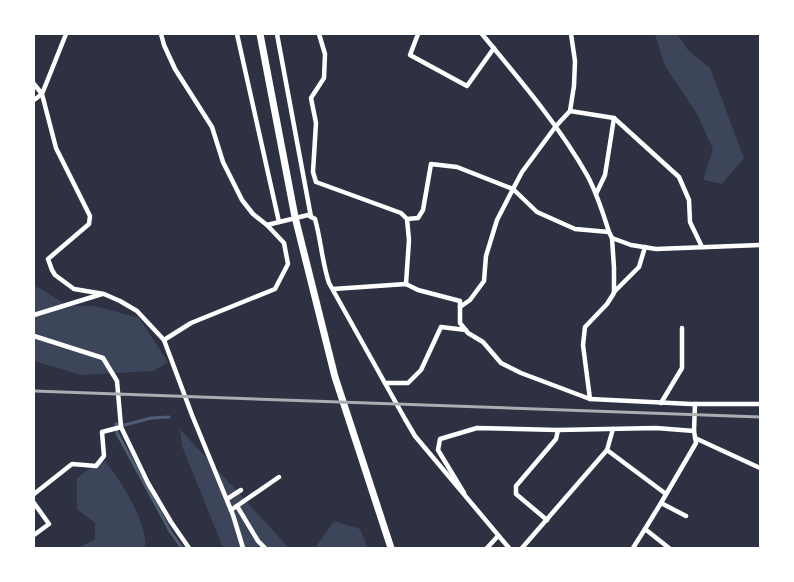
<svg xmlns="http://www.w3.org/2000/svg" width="794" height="582" font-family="'Times New Roman',serif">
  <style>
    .green { fill: #3c4559 }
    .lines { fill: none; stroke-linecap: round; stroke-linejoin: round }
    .stream { stroke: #4f5d75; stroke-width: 3 }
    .minor { stroke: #fff; stroke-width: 4.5 }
    .primary { stroke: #fff; stroke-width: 7 }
    .rail { stroke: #abadb3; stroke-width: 3 }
  </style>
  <rect width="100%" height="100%" fill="#2d3142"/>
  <g class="green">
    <path d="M655,34H677L688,50L710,68L744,158L722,184L703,180L713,149L696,112L665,66Z"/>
    <path d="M34,278L36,286L68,306H95L139,318L168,362L153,371L81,375L34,361Z"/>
    <path d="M180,429L289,548H223L182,446Z"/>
    <path d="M105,461C123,484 145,518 146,548H78L95,539V523L77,509V478L89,469Z"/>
    <path d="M334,521L360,529L368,548H315Z"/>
  </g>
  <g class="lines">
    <path class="stream" d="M169,417L151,418L125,425L116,424L117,433L170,531L182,548"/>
    <g class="minor">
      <path d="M66,34L42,94L56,148L90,216L89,224L48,259L52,270L55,275L74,289L104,294L120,301L137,311L164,340L192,415L233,515L243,548"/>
      <path d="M161,34L164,45L175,69L212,127L223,162L242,200L253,214L267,225L284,243L288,264L275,289L191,323L164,340"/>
      <path d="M237,34L279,222"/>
      <path d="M277,34L311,217"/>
      <path d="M319,34L325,54L324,78L311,98L316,123L313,172L316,182L401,213L407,219L409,240L406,284"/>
      <path d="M418,34L410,55L467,86L494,48"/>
      <path d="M34,84L42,94L34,100"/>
      <path d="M570,111L614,118L679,177L689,200L690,222L702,247"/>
      <path d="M596,194L605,175L614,118"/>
      <path d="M407,219L418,218L423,210L431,164L457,167L513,189L537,212L575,229L609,232"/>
      <path d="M267,225L308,215L315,219C321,240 322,262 329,283L405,419L415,436L509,548"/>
      <path d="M612,238L631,245L656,249L760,245"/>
      <path d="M333,289L406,284L418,290L460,301V323L468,333L483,342L501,363L521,373L590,399L583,345L585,327L607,304L614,293V268L612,238L609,232C603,213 597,193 587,175C558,124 519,79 482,34"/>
      <path d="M614,292L639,267L645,247"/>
      <path d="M460,307L470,300L484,281L486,256L497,220L513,189L522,172L556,126L570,111L574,86L575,61L571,34"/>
      <path d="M34,315L102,294"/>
      <path d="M34,336L103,358L117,381L121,427L148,483L171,522L189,548"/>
      <path d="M385,383H408L421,370L441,327L466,330"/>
      <path d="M590,399L691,404H760"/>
      <path d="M661,403L682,368V328"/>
      <path d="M695,438L760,468"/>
      <path d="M607,450L613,429"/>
      <path d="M464,493L438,450L440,439L477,428L558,430"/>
      <path d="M34,494L72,464L96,466L104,456L102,432L121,427"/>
      <path d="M227,499L241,490"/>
      <path d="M34,503L49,524L34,535"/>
      <path d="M661,503L696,443L694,431L695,404"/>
      <path d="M237,506L258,541L265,548"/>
      <path d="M231,510L279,477"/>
      <path d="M547,520L516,494V486L556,439L558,430L656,428L694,431"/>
      <path d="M645,529L661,503L686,516"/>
      <path d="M487,548L498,536"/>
      <path d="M522,548L607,450L666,494"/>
      <path d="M633,548L645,529L669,548"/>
    </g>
    <path class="primary" d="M260,34L295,217L335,377L391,548"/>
    <path class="rail" d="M34,391L760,417"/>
  </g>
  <rect width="794" height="582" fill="none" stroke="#ffffff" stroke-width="70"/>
</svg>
